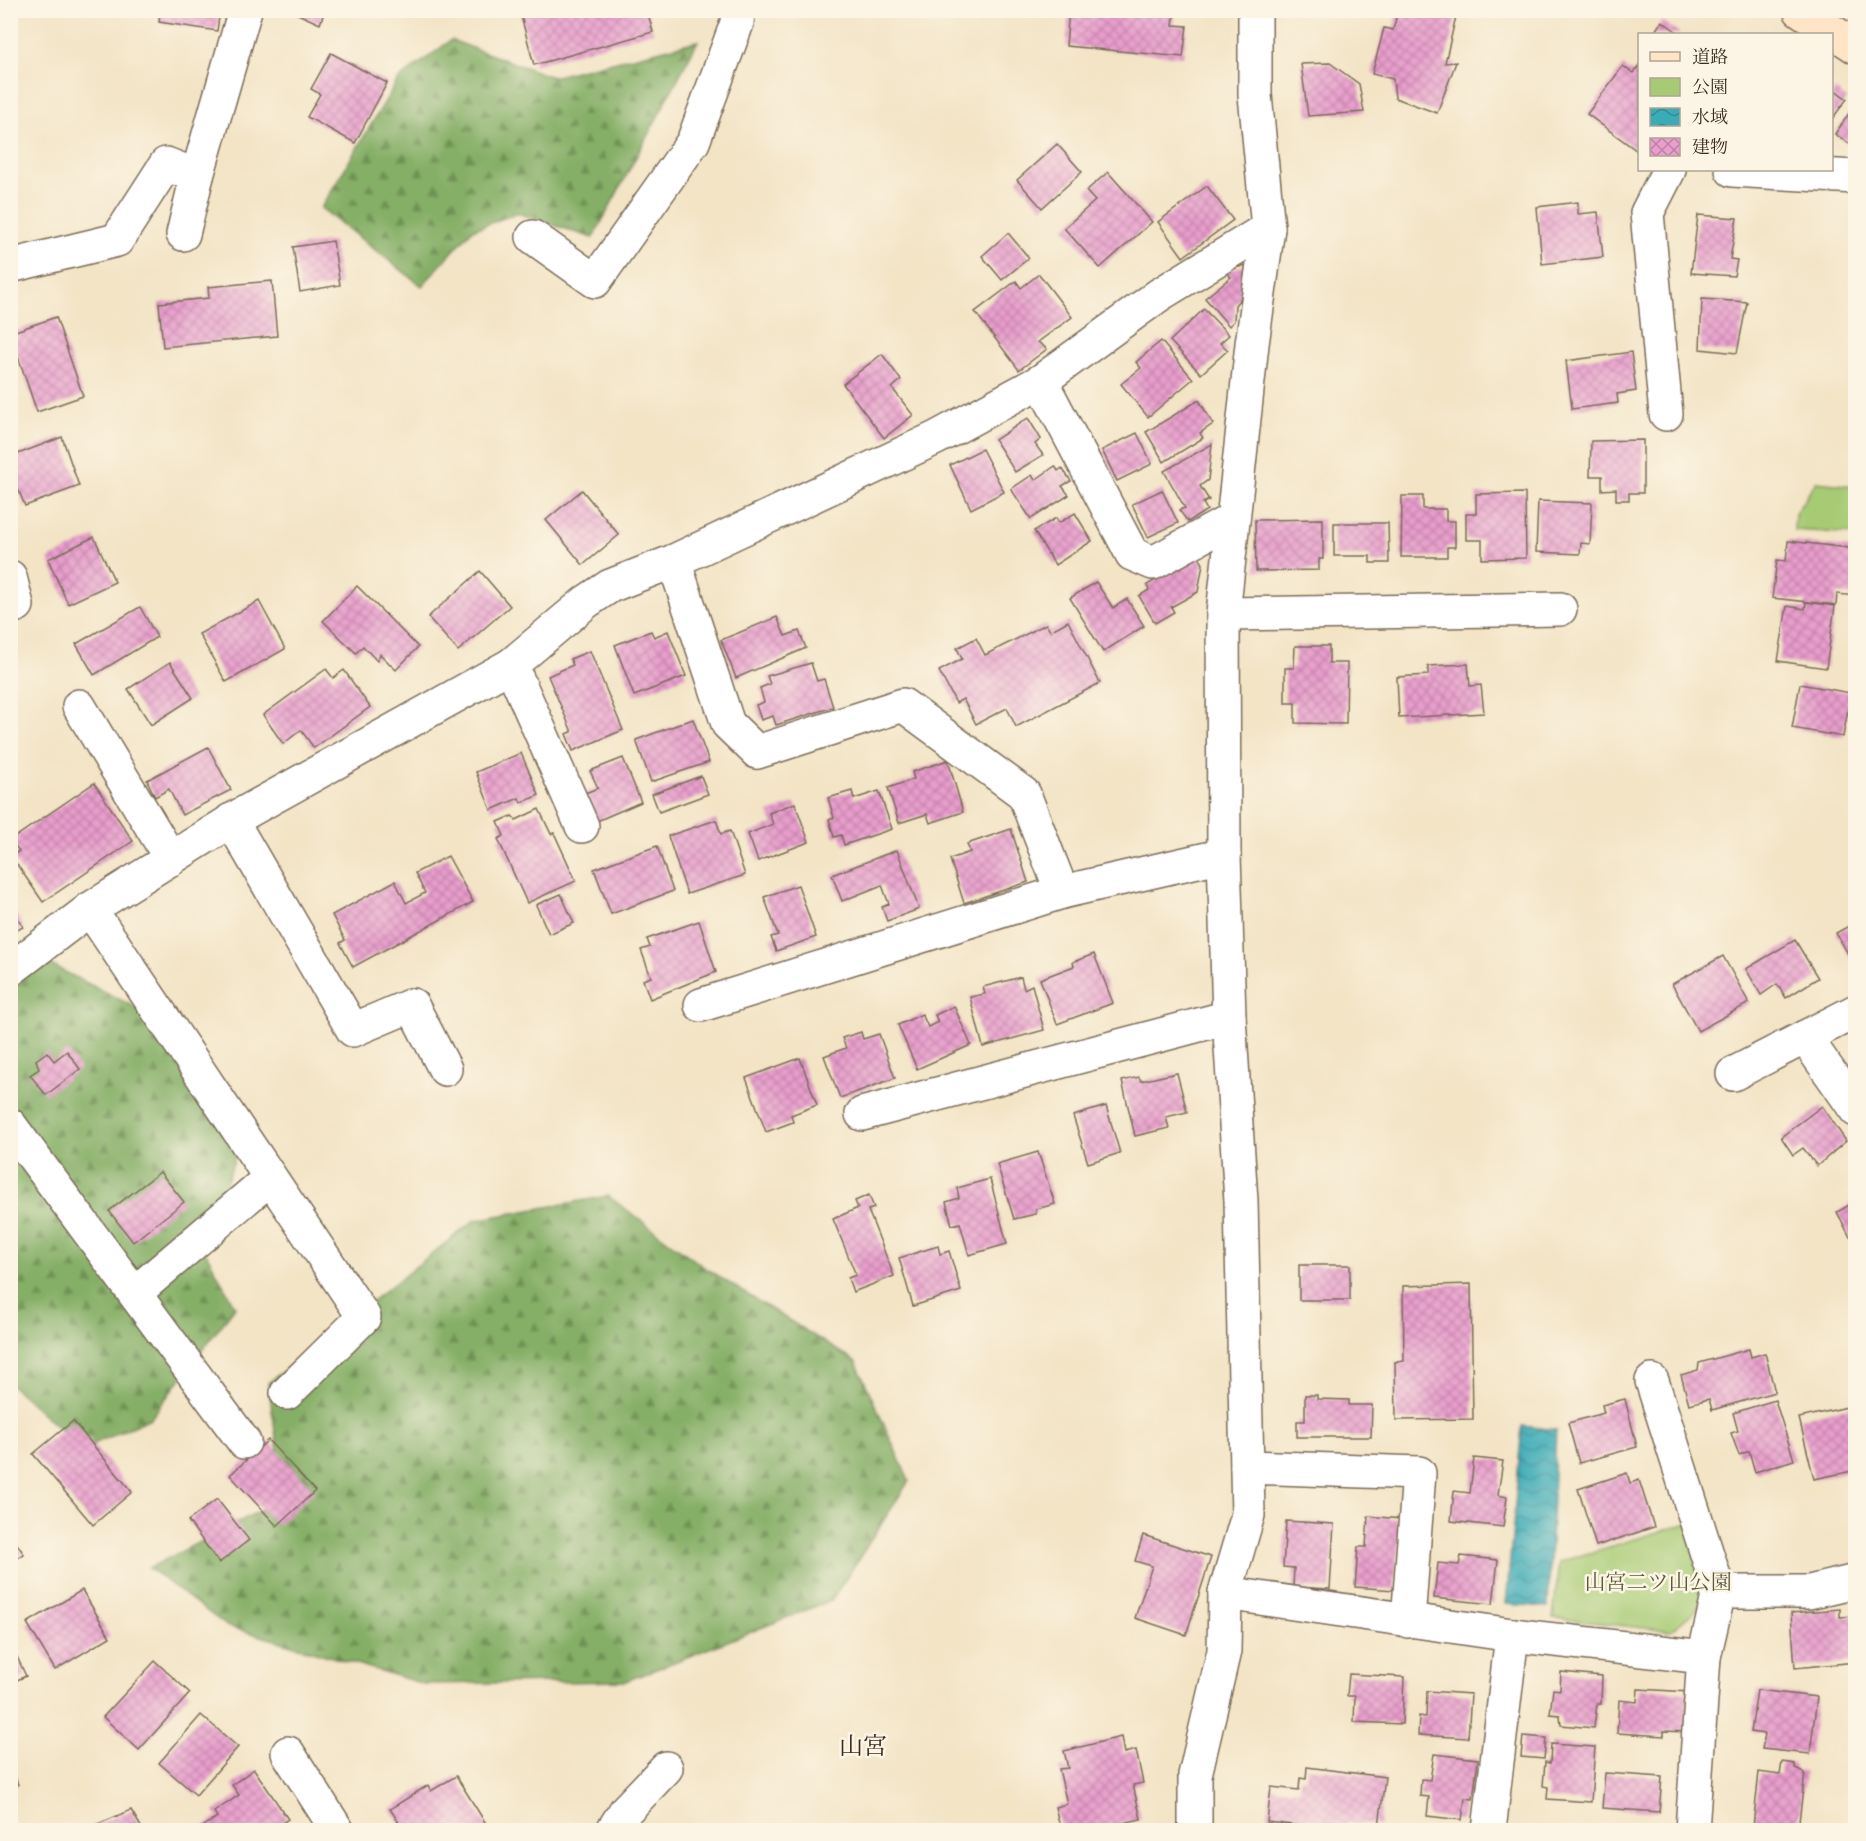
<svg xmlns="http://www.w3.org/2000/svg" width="1866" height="1841" font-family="'EB Garamond','Noto Serif JP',serif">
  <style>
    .forest { fill: url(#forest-firs); stroke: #606c42; stroke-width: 1.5 }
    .park { fill: #a7cb74; stroke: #717a49; stroke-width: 1.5 }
    .water { fill: url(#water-waves); stroke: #3a6a6a; stroke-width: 1.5 }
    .building { fill: url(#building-cross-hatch) }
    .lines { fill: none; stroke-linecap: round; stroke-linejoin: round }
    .street-casing { stroke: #7b6b59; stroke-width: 36 }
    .secondary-casing { stroke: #7b6b59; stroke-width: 36 }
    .street { stroke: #fff; stroke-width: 33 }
    .secondary { stroke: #ffe4c6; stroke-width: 33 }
    .labels { text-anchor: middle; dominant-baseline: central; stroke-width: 5; stroke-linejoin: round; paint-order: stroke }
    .park-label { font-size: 21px; fill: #5b5a38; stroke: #fcf5e5 }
    .quarter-label { font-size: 24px; fill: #3b2a1e; stroke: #fcf5e5 }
  </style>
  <defs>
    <pattern id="forest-firs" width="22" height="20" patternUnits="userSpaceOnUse" patternTransform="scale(1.5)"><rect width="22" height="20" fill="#85af66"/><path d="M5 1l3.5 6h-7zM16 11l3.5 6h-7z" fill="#6e8f53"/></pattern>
    <pattern id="water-waves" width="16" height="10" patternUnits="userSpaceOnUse" patternTransform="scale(1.5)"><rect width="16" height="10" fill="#3aabb7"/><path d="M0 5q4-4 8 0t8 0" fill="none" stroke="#328b94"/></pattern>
    <pattern id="building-cross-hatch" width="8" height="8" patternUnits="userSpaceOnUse" patternTransform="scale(1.5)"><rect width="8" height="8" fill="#e99ecd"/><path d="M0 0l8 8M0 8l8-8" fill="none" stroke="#be81a6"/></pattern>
  </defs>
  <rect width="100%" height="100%" fill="#fcf5e5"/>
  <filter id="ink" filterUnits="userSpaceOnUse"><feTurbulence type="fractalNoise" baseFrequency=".0167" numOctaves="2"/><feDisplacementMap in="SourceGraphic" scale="12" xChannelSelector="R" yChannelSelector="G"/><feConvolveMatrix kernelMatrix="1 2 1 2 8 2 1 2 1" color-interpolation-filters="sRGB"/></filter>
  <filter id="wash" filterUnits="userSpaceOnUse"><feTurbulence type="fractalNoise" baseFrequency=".008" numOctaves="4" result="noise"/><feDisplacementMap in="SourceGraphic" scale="24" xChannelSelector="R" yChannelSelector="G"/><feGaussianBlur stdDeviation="1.35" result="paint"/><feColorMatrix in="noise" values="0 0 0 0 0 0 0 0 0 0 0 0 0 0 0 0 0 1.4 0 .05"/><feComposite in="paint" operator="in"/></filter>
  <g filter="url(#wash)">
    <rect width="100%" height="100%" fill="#f3e4c6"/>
    <g class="forest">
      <path d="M451,40L552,77L698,41L593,238L517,213L472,230L422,286L321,208L398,80Z"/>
      <path d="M41,960L143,1011L237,1151L204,1249L235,1307L151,1418L82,1449L11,1385L10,981Z"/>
      <path d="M608,1196L708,1270L856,1362L909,1481L832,1600L626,1681L424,1684L227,1626L149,1568L285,1498L268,1383L475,1220Z"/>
    </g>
    <g class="park">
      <path d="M1816,482L1855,486V534L1794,530L1795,514Z"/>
      <path d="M1688,1523L1706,1601L1671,1631L1553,1618L1559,1562Z"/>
    </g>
    <path class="water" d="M1522,1426L1556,1430L1548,1607L1506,1604Z"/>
    <g id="blocks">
      <g class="building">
        <path d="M160,10H220L217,31L159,22Z"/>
        <path d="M289,10H325L320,24Z"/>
        <path d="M533,10H647L653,32L534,65L521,16L534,12Z"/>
        <path d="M1069,10H1175L1173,25L1187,26L1183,57L1066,46Z"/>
        <path d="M1398,10L1457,12L1445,63L1456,62L1437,113L1395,98L1393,79L1372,74L1384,28L1393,30Z"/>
        <path d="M1662,21L1680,34H1653Z"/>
        <path d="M331,53L387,83L355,143L307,117L320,94L311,89Z"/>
        <path d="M1330,63L1359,84L1364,112L1308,116L1301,64Z"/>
        <path d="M1640,64V153L1587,114L1623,66L1633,73Z"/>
        <path d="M1835,90L1847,99L1832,119V94Z"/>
        <path d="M1856,103V148L1835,134Z"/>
        <path d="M1057,144L1082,172L1042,208L1017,180Z"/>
        <path d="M1108,172L1152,222L1100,268L1064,228L1095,201L1086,191Z"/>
        <path d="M1207,186L1233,220L1183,257L1158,222Z"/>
        <path d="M1578,202V214L1598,212L1603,257L1542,264L1537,207Z"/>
        <path d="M1698,215L1737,218L1730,259L1737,260L1734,276L1691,273Z"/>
        <path d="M1008,233L1029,258L1002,280L982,256Z"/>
        <path d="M333,241L340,285L300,292L293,247Z"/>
        <path d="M1246,265L1241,298L1235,305L1234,321L1229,326L1205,298L1231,277L1225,271Z"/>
        <path d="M1039,274L1072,317L1038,342L1047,349L1019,370L975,312L1016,281L1021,288Z"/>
        <path d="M272,281L277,336L163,347L159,303L209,298L208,287Z"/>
        <path d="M1702,299L1747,302L1737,353L1700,349Z"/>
        <path d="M1204,309L1229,335L1220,343L1228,350L1201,374L1170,341Z"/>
        <path d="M56,317L83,396L37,412L10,333Z"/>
        <path d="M1161,341L1193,379L1148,417L1121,384L1141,368L1136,362Z"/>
        <path d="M1631,352L1636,391L1617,394L1618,403L1572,409L1566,361Z"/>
        <path d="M882,354L901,380L892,388L913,415L884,438L843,384Z"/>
        <path d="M1199,400L1213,424L1200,433L1203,438L1164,462L1146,432Z"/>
        <path d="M1028,418L1041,439L1035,444L1043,455L1015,472L995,440Z"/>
        <path d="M1137,433L1152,464L1117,481L1102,450Z"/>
        <path d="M62,437L79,486L25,506L19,491L10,494V474L15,472L10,457Z"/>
        <path d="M1643,440V493H1629V500H1616V489L1602,490V476H1590L1591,441Z"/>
        <path d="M1212,444L1208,480L1200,486L1209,500L1203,503L1207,510L1188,522L1179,510L1185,508L1164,471Z"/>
        <path d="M982,449L1004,492L971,509L950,465Z"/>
        <path d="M1055,466L1058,471L1062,468L1071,481L1062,486L1069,495L1031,519L1011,489L1032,475L1035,480Z"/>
        <path d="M582,490L619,535L583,565L546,520Z"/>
        <path d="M1162,490L1178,523L1148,537L1132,504Z"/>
        <path d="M1525,493L1526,558L1482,559V540H1466V514H1476V494Z"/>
        <path d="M1402,496H1423V509H1446V521H1455V547H1447V557H1401Z"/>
        <path d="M1538,501L1592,503L1590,544L1581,543L1580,554L1536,552Z"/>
        <path d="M1075,513L1092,541L1055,565L1034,531L1056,518L1059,523Z"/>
        <path d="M1323,519V559H1319V570L1256,571L1255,520Z"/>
        <path d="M1334,523H1388L1389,563H1370V556H1334Z"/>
        <path d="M94,537L115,582L68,604L48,559Z"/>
        <path d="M1788,541L1849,548L1850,558L1856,559V596L1837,594L1836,605L1772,598L1777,560L1786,561Z"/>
        <path d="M1198,555L1203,564L1198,592L1171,607L1174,612L1155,623L1139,596L1149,590L1147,585Z"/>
        <path d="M480,571L510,606L458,651L428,617Z"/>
        <path d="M1096,582L1113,608L1127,599L1144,626L1103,652L1070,598Z"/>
        <path d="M357,586L418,647L396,670L380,654L377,661L363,646L356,653L323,621Z"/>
        <path d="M259,601L285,649L226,682L199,634Z"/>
        <path d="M1806,602L1835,606L1826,668L1778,661L1787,606L1805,609Z"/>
        <path d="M140,607L157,637L94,675L76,644Z"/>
        <path d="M777,617L785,636L799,631L806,648L736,678L721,640Z"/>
        <path d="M1068,621L1100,683L1016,727L1007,708L976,724L963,699L956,703L939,671L962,659L957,648L976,638L985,655L1046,624L1050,631Z"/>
        <path d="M651,631L654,637L668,631L686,676L634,696L615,645Z"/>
        <path d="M1295,646H1329V663H1347L1346,724L1295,723V703H1285V668H1294Z"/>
        <path d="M590,651L623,730L573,751L566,734L572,732L548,676L573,665L570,659Z"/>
        <path d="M170,662L193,698L151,725L128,689Z"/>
        <path d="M811,663L817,681L824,679L833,707L776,725L773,716L761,720L756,705L764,702L760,688L770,684L767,676Z"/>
        <path d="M1468,664L1470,686L1481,685L1484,713L1399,718L1397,677L1428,675V666Z"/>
        <path d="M326,669L333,678L344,670L370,707L314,748L301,730L283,744L263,715Z"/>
        <path d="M1800,684L1851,693L1843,737L1792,728Z"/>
        <path d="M693,719L709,762L651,782L636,740Z"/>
        <path d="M208,747L231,790L182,815L169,789L155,797L147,780Z"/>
        <path d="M521,753L539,795L521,803L519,798L491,810L476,772Z"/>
        <path d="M623,758L641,802L597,821L585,793L598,788L590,771Z"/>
        <path d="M948,760L963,812L930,823L927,814L899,823L888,788L914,779L912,772Z"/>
        <path d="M701,776L708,794L659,812L652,794Z"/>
        <path d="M94,783L133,841L43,902L11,856L19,851L11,840Z"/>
        <path d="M852,791L854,799L879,791L892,829L844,845L841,835L834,837L829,819L834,818L828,798Z"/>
        <path d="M795,803L809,842L758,861L748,834L773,824L769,813Z"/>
        <path d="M539,809L551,834L554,833L576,881L527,903L498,839L504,836L498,822L512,816L516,820Z"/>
        <path d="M716,820L721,834L730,831L745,875L687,894L668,836Z"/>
        <path d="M1011,829L1028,882L964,903L950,859L970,852L967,844Z"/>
        <path d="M657,846L673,891L611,914L594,869Z"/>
        <path d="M897,850L919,909L887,921L882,907L889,904L882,885L842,901L832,875Z"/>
        <path d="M448,856L473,902L353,967L340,943L345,940L332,915L395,881L406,903L425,893L415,873Z"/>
        <path d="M798,885L816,937L776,951L771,937L778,935L764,897Z"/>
        <path d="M561,894L574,923L549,934L536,905Z"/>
        <path d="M10,904L23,927L10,934Z"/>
        <path d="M699,921L716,972L650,999L643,980L651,977L641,950L650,947L647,939Z"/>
        <path d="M1856,922V957L1851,959L1836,933Z"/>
        <path d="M1795,940L1818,978L1786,998L1777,984L1761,995L1746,969Z"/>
        <path d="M1094,954L1113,1003L1057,1024L1040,979L1074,966L1073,962Z"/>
        <path d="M1723,956L1749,1003L1698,1031L1672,984Z"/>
        <path d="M1021,977L1024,989L1032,985L1044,1030L983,1047L970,997L985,994L983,987Z"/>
        <path d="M954,1006L971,1045L917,1069L898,1025L922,1014L928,1027L938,1022L935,1015Z"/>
        <path d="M861,1032L863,1039L879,1034L895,1078L840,1098L824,1056L846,1048L842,1038Z"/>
        <path d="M67,1051L80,1069L46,1095L30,1075L39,1069L36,1060L47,1052L54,1061Z"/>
        <path d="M800,1058L817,1105L791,1115L793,1122L766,1132L746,1078Z"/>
        <path d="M1177,1073L1187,1112L1166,1117L1169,1128L1135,1136L1122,1081L1139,1077L1141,1081Z"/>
        <path d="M1106,1106L1120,1153L1088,1163L1073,1116Z"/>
        <path d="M1822,1106L1846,1141L1817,1166L1803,1148L1793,1155L1781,1137Z"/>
        <path d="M1038,1152L1055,1204L1036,1209V1214L1014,1219L997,1164Z"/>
        <path d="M160,1172L184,1202L133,1242L109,1211Z"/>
        <path d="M990,1179L1007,1244L969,1255L960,1223L952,1225L946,1202L959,1198L957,1188Z"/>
        <path d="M869,1195L874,1208L868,1210L894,1276L853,1292L848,1278L856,1275L833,1219L858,1208L855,1201Z"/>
        <path d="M1856,1201V1235L1850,1237L1837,1212Z"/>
        <path d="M938,1246L940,1254L949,1251L961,1291L913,1306L899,1258Z"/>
        <rect x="1299" y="1265" width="51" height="35"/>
        <path d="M1471,1284L1473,1419L1396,1420L1395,1362L1404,1361L1403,1286Z"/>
        <path d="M1749,1349L1751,1357L1765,1353L1775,1392L1712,1410L1709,1399L1689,1404L1681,1375L1698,1370L1699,1363Z"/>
        <path d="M1305,1395H1317V1399L1349,1400V1405H1372L1371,1437H1297V1421H1305Z"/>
        <path d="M1625,1399L1637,1447L1579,1463L1568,1423L1604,1413L1602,1405Z"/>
        <path d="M1775,1400L1794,1460L1755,1472L1749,1451L1739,1455L1731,1433L1738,1431L1733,1413Z"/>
        <path d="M1856,1405V1481L1852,1471L1814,1479L1799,1418Z"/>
        <path d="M73,1421L132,1492L93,1525L33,1454Z"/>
        <path d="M268,1440L315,1491L277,1526L230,1475Z"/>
        <path d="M1474,1458L1503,1461L1498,1495L1507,1497L1503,1527L1451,1521L1454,1491L1470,1493Z"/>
        <path d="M1627,1473L1630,1483L1639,1480L1654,1527L1596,1546L1578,1489Z"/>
        <path d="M217,1499L249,1540L219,1563L188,1521Z"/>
        <path d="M1368,1516L1401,1519L1394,1590L1355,1587L1358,1547H1366Z"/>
        <path d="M1286,1521L1334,1524L1330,1589L1293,1587L1294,1568L1283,1567Z"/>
        <path d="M10,1534L24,1554L10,1563Z"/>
        <path d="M1143,1535L1211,1557L1186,1635L1135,1618L1152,1566L1135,1561Z"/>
        <path d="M1461,1556L1498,1560L1493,1604L1434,1598L1438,1563L1459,1565Z"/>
        <path d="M82,1590L110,1637L55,1670L27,1623Z"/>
        <path d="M1840,1609V1617L1856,1616V1662L1795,1668L1791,1613Z"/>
        <path d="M10,1642L26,1676L10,1683Z"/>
        <path d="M155,1661L190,1693L139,1750L103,1717Z"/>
        <path d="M1561,1672L1602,1676L1601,1704H1597L1594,1728L1561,1725L1560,1715L1550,1714L1553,1689L1560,1690Z"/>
        <path d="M1349,1674L1404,1677L1402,1724L1354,1722L1355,1696H1347Z"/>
        <path d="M1852,1679H1856V1729H1853Z"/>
        <path d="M1638,1689L1690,1692L1687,1732L1664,1731V1736L1617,1733L1619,1700L1637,1702Z"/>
        <path d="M1757,1690L1817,1697L1810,1754L1762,1749L1765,1734L1751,1732Z"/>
        <path d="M1427,1691L1471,1694L1468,1738L1418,1735L1419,1716L1426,1717Z"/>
        <path d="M201,1715L238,1747L196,1795L159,1763Z"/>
        <path d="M1523,1736L1546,1738L1544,1759L1521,1757Z"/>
        <path d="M1121,1737L1124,1753L1136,1750L1143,1783L1133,1785L1141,1819L1092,1830H1061L1055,1807L1067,1804L1059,1769L1068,1768L1064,1751Z"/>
        <path d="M1551,1744L1595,1747L1591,1802L1547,1799L1548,1787L1543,1786L1545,1762L1550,1763Z"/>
        <path d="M1434,1754L1478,1759L1473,1799L1465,1798L1462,1820L1427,1816L1429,1797L1420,1796L1421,1779L1430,1780Z"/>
        <path d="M10,1761L18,1785L10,1787Z"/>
        <path d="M1782,1762L1795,1764V1769L1805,1773L1798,1830L1753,1827L1759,1772L1780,1775Z"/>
        <path d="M1307,1767L1385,1777L1379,1826L1348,1822L1347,1830H1336L1267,1822L1271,1787L1299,1790L1300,1778L1306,1779Z"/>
        <path d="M254,1769L288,1819L272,1830H198L217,1817L214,1812L239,1795L232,1785Z"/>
        <path d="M1605,1773L1662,1777L1659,1812L1602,1808Z"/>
        <path d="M456,1776L490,1830H404L390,1809L428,1785L431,1791Z"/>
        <path d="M131,1810L143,1830H84Z"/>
      </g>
    </g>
  </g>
  <g filter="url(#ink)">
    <use href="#blocks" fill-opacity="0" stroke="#7b6b59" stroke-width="1.5"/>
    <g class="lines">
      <defs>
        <g id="street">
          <path d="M1732,170L1856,177"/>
          <path d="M183,234L197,176"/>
          <path d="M533,237L595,281L693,142L737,23L738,10"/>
          <path d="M10,266L117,240L166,164L197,176L245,10"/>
          <path d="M1041,381L1132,554L1153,563L1233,519"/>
          <path d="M1666,414L1647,213L1669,170"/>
          <path d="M674,561L728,724L757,752L903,705L1024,794L1062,892"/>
          <path d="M10,577L17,605L10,606"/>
          <path d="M1223,614L1560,609"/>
          <path d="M511,665L582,826"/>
          <path d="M79,706L171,859"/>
          <path d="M231,820L353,1030L412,1005L445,1069"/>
          <path d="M90,909L364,1317L287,1393"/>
          <path d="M10,970L90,909L239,816L511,665L586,602L610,586L674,561L936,438L1041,381L1159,295L1268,228"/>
          <path d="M701,1005L1062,892L1224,855"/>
          <path d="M1805,1037L1856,1110"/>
          <path d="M1733,1074L1856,1011"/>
          <path d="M862,1114L1229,1017"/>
          <path d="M10,1125L244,1442"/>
          <path d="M135,1293L270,1178"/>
          <path d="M1652,1381L1719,1592L1704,1657L1692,1830"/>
          <path d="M1247,1467L1419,1473L1408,1621"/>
          <path d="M1719,1592H1809L1856,1581"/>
          <path d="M1225,1593L1512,1635L1704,1657"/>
          <path d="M288,1753L337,1830"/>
          <path d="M613,1830L626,1810L666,1768"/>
          <path d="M1195,1830V1775L1224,1651L1225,1593L1248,1515L1241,1201L1229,1017L1224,855L1223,614L1252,344L1268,228L1255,95V10"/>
          <path d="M1489,1830L1512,1635"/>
        </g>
        <path id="secondary" d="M1800,10L1856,47"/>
      </defs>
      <use href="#street" class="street-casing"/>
      <use href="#secondary" class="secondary-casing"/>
      <use href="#street" class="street"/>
      <use href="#secondary" class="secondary"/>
    </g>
  </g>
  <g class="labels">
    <g class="park-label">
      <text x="1658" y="1581">山宮二ツ山公園</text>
    </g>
    <g class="quarter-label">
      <text x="863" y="1745">山宮</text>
    </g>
  </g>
  <rect width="1866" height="1841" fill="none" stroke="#fcf5e5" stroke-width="36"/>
  <rect x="1638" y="33" width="195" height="138" fill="#fcf5e5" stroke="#afa495" stroke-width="1.5"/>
  <rect x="1650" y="52" width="30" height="9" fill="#ffe4c6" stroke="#afa495" stroke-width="1.5"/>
  <text x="1692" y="63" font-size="18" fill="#3b2a1e">道路</text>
  <rect x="1650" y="78" width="30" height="18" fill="#a7cb74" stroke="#afa495" stroke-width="1.5"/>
  <text x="1692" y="93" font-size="18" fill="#3b2a1e">公園</text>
  <rect x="1650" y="108" width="30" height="18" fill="url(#water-waves)" stroke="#afa495" stroke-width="1.5"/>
  <text x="1692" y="123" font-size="18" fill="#3b2a1e">水域</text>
  <rect x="1650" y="138" width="30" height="18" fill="url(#building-cross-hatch)" stroke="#afa495" stroke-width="1.5"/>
  <text x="1692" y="153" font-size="18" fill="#3b2a1e">建物</text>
</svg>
